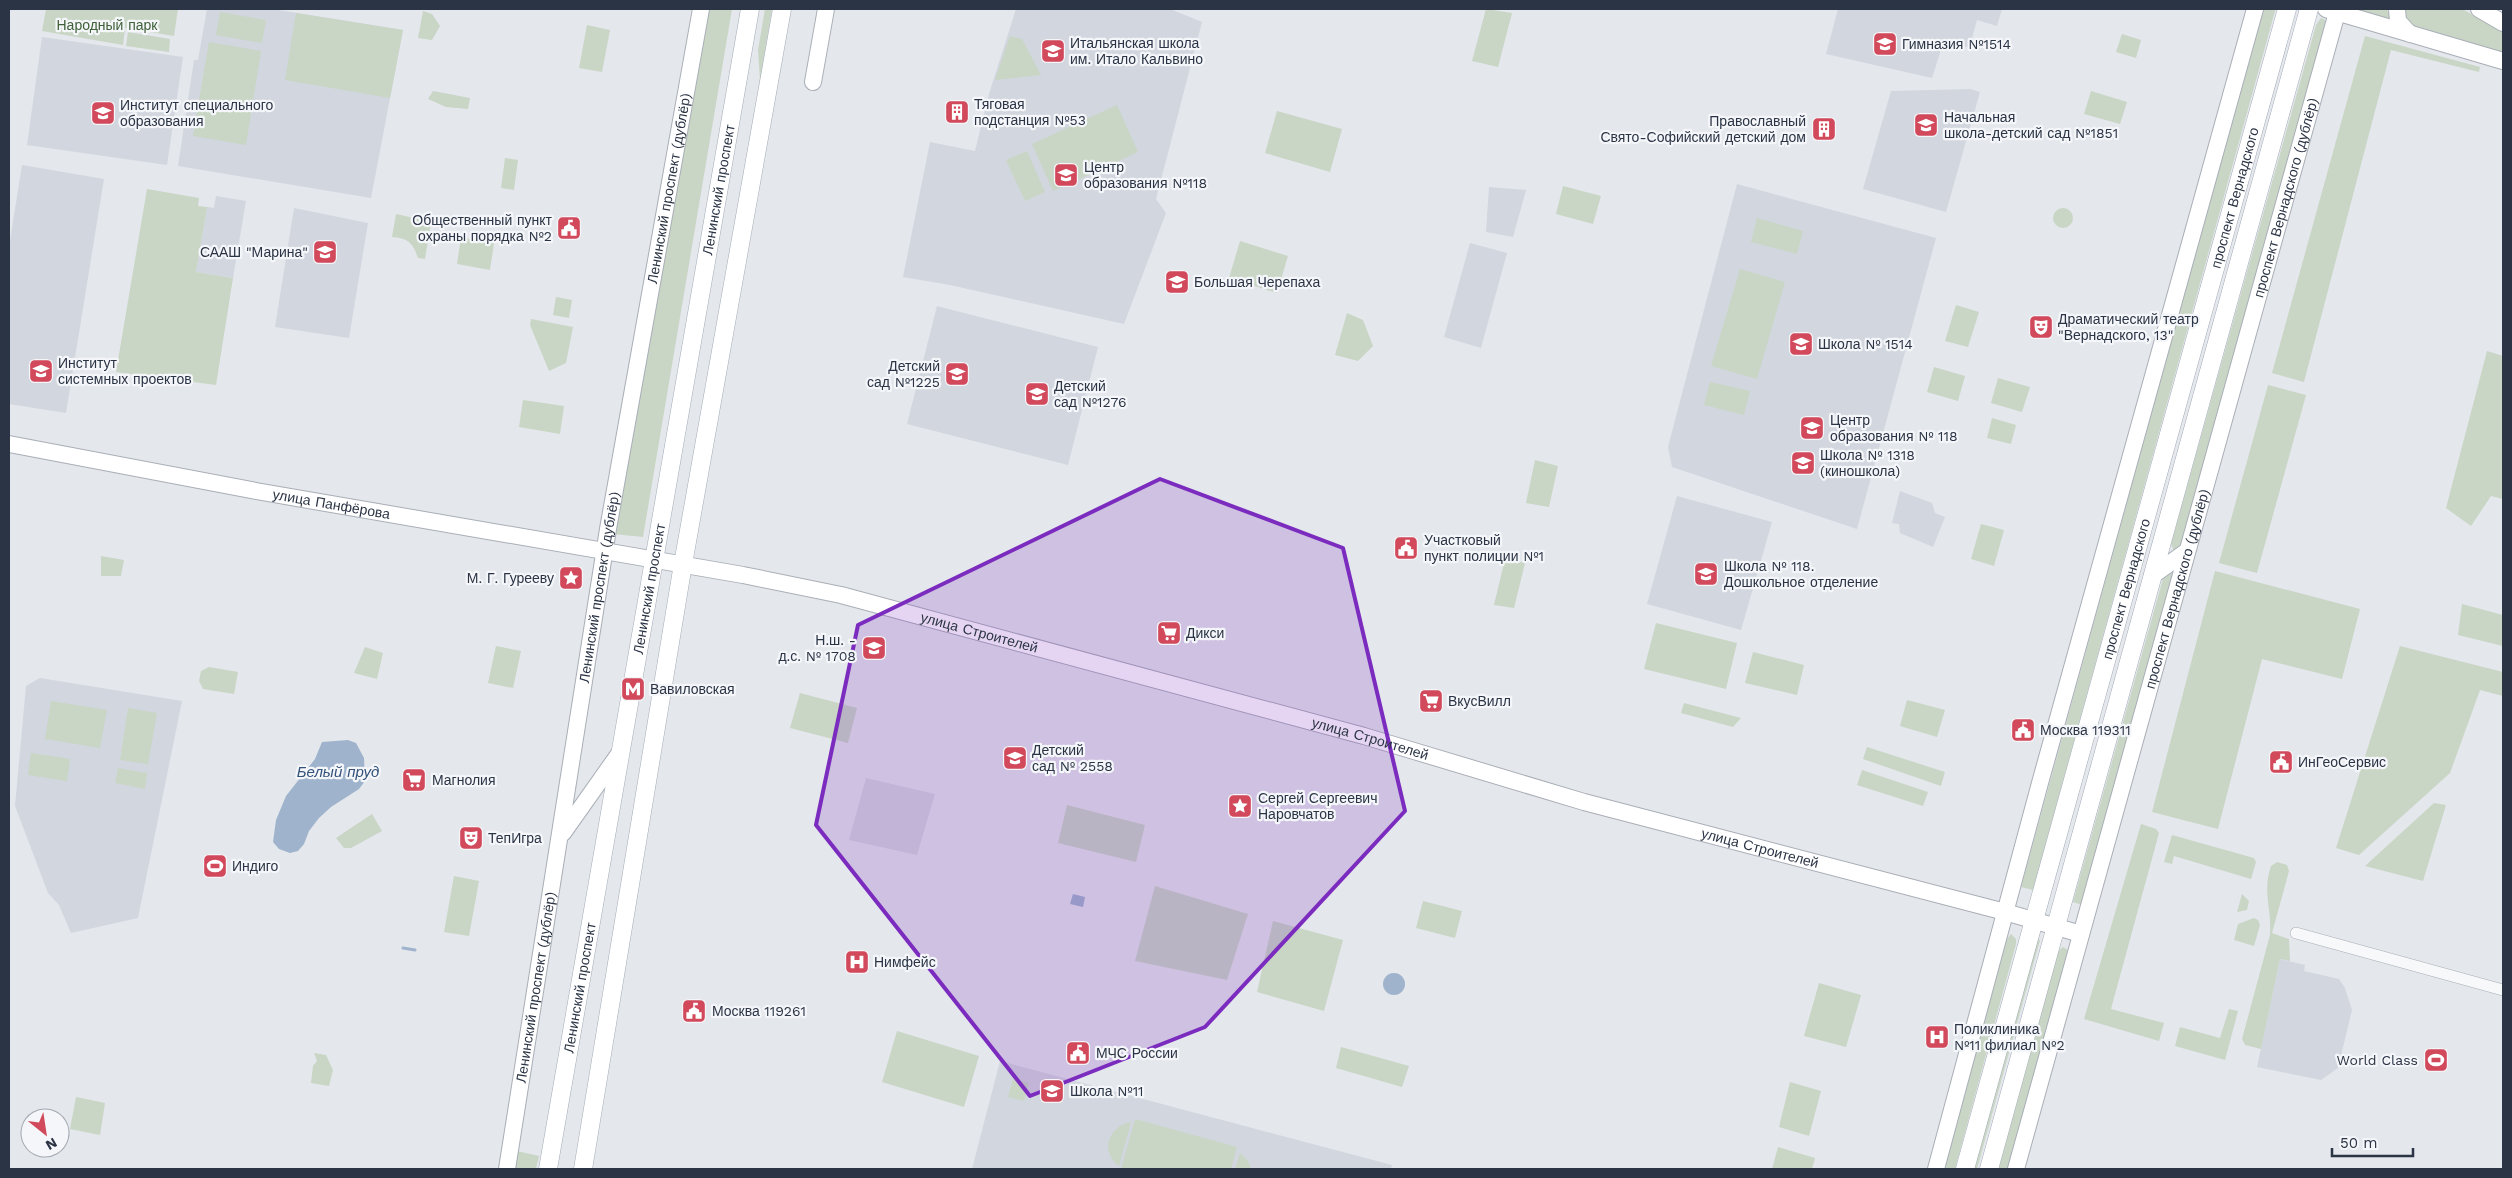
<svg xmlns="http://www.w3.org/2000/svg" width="2512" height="1178" font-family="'Work Sans',sans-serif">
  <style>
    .built { fill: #d2d6de }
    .green { fill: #c9d6c5 }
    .water { fill: #9fb4cc }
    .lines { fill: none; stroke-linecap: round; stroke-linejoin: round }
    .stream { stroke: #9fb4cc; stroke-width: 3 }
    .street-casing { stroke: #a9aeb7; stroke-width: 12 }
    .secondary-casing { stroke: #a9aeb7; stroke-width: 18 }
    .primary-casing { stroke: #a3abb8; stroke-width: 19 }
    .street { stroke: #f7f8fa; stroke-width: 11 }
    .secondary { stroke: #fff; stroke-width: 16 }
    .primary { stroke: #fff; stroke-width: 18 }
    .marked { fill: #7b2cbf; fill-opacity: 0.2; stroke: #7b2cbf; stroke-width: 4; stroke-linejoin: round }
    .labels { text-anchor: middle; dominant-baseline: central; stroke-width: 4.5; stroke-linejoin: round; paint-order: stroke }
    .park-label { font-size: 14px; fill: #3f6138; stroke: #f4f6f9 }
    .poi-label { font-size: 14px; fill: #2b3445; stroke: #f4f6f9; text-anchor: start }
    .street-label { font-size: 14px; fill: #2b3445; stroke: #f4f6f9 }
    .water-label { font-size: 15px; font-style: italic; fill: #34527a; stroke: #f4f6f9 }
  </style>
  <rect width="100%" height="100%" fill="#e4e7ec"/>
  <g class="built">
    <path d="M207,9H272L403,30L371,198L178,166L194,60H198Z"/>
    <path d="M1016,9H1170L1202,22L1156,199L1166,213L1124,324L950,285L903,277L930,142L975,151L989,94Z"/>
    <path d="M1838,9H2002L1997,26L1977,20L1971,42L1981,46L1979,51L1944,40L1932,78L1826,54Z"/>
    <path d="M42,37L183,57L167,165L27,145Z"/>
    <path d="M1970,89L1980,92L1946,212L1863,189L1891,91Z"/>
    <path d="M22,165L104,179L66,413L9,404V247Z"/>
    <path d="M1737,184L1936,238L1857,529L1672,467L1668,447Z"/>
    <path d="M1489,187L1526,190L1513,237L1486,232Z"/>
    <path d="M216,196L246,201L233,278L196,272L207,207L214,208Z"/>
    <path d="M294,208L368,223L349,338L275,327Z"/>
    <path d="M1470,243L1507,253L1481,348L1444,337Z"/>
    <path d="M937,306L1098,347L1068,465L907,424Z"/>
    <path d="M1900,491L1932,503L1935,513L1945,517L1933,547L1900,533L1899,524L1892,523Z"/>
    <path d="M1677,496L1772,522L1741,630L1647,604Z"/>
    <path d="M40,678L182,701L138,918L71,933L59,905L48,893L15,806L26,686Z"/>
    <path d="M866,778L935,794L917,855L849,840Z"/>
    <path d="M2280,959L2305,965L2304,971L2339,979L2345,988L2352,1010L2338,1068L2321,1080L2257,1067Z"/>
    <path d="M1000,1061L1392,1165L1391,1169H972Z"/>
  </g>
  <g class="green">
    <path d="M46,9H178L174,36L125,28L123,45L42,31Z"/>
    <path d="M705,9H732L643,537L613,534Z"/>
    <path d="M765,9H772L760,81L758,50Z"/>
    <path d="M1486,9L1512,13L1498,67L1472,61Z"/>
    <path d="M2263,9H2275V11L2033,890L2021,887Z"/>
    <path d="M2364,9H2387L2391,21L2362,13Z"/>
    <path d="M2403,9H2462L2503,31V54L2417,30L2406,23Z"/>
    <path d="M423,11L432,14L440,26L432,40L418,38Z"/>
    <path d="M220,12L266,20L262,43L216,35Z"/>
    <path d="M296,13L403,30L390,98L285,80Z"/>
    <path d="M2321,18L2325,20L2326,22L2181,547L2174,551L2171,544L2316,25Z"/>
    <path d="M587,25L610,30L602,72L579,68Z"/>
    <path d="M128,32L170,39L169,52L126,46Z"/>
    <path d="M2122,34L2141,40L2136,58L2116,52Z"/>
    <path d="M1010,36L1022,39L1041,75L995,80Z"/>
    <path d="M2365,36L2480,67L2479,72L2391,50L2304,382L2272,373Z"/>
    <path d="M209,42L261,51L246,145L193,136Z"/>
    <path d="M433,91L470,98L468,109L446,107L428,99Z"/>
    <path d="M2091,91L2127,102L2120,124L2084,114Z"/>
    <path d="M1117,105L1138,152L1053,191L1032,144Z"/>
    <path d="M1277,111L1342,129L1330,172L1265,153Z"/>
    <path d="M1027,151L1045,192L1025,201L1006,160Z"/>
    <path d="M505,158L518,160L514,190L501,188Z"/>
    <path d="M1563,186L1601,196L1593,224L1556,214Z"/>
    <path d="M147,189L199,198L198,206L207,207L196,272L233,278L216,385L116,372Z"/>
    <circle cx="2063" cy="218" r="10"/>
    <path d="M396,214L431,222L425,259L418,258C413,243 408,238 392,237Z"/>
    <path d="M1757,218L1803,231L1797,254L1751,242Z"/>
    <path d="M461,237L494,243L490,270L457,264Z"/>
    <path d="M1240,241L1288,256L1277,293L1229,278Z"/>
    <path d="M1740,269L1785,282L1757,379L1711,366Z"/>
    <path d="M556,297L572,300L569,318L553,315Z"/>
    <path d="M1956,305L1979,312L1968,347L1945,341Z"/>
    <path d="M1347,313L1363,320L1373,346L1358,361L1335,355Z"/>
    <path d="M531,319L573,327L566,363L549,371L530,325Z"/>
    <path d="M2487,351L2503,356V499L2491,496L2471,526L2446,508Z"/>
    <path d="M1934,367L1965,376L1958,401L1927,392Z"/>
    <path d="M1998,378L2030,387L2022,412L1991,403Z"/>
    <path d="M1710,382L1750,391L1744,415L1704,405Z"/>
    <path d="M2268,385L2306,395L2257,573L2219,563Z"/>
    <path d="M523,400L564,406L560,434L519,427Z"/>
    <path d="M1992,418L2016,425L2011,444L1987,438Z"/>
    <path d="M1535,460L1558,466L1549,507L1526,503Z"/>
    <path d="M1981,524L2004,530L1994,566L1971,559Z"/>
    <path d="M101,556L124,560L121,576H101Z"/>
    <path d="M1505,559L1525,563L1514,608L1494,605Z"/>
    <path d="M2170,571L2174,577L2082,905L2073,902L2164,575Z"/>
    <path d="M2215,571L2360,609L2342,679L2262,659L2218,829L2152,812Z"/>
    <path d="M2462,604L2503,615V646L2458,635Z"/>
    <path d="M1656,623L1737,643L1726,689L1644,669Z"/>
    <path d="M496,646L521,651L513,688L488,683Z"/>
    <path d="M2400,646L2503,672V696L2480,690L2450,773L2359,855L2336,848Z"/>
    <path d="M365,647L383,653L377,679L354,673Z"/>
    <path d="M1753,652L1804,665L1797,695L1745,683Z"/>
    <path d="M209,667L238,672L234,694L203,689L199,681L201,671Z"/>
    <path d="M800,693L857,708L848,743L790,728Z"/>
    <path d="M1907,700L1945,710L1937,737L1900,726Z"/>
    <path d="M51,701L107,710L100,748L45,739Z"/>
    <path d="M1684,703L1741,718L1733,727L1681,713Z"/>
    <path d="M128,708L157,713L148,764L120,760Z"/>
    <path d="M1867,747L1945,772L1941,786L1863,759Z"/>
    <path d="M31,753L70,759L67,781L28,775Z"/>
    <path d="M118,768L147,773L145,789L115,783Z"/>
    <path d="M1862,770L1928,792L1923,806L1857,785Z"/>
    <path d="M2434,803L2446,805L2423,881L2365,866Z"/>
    <path d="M1067,805L1145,825L1136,862L1058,843Z"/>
    <path d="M372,814L382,831L351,848H344L336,838Z"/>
    <path d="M2141,824L2156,829L2159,833L2111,1009L2164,1023L2159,1041L2084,1019Z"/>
    <path d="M2172,835L2254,858L2256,862L2251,879L2174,856L2172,864L2164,862Z"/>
    <path d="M2277,862L2287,865L2289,871L2272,933L2289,939L2290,961L2280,959L2261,1049L2245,1045L2242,1039L2270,935C2272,908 2262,893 2271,866Z"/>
    <path d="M454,876L479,881L469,936L444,932Z"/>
    <path d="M1155,886L1248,914L1227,980L1135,961Z"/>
    <path d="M2242,894L2249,901L2247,910L2237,912Z"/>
    <path d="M1423,901L1462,911L1455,938L1416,928Z"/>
    <path d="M2254,918L2258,920L2260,925L2254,946L2234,940L2238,924Z"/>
    <path d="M1273,921L1343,940L1324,1011L1257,992Z"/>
    <path d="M2011,934L2016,939V944L1955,1169H1943L2006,940Z"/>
    <path d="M2036,939L2040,940L1977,1169H1973Z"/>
    <path d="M2063,947L2068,950L2069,955L2010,1169H1998L2057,952Z"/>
    <path d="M1819,983L1861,995L1846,1047L1804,1036Z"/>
    <path d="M2229,1009L2238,1011L2225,1060L2175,1046L2180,1027L2220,1038Z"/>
    <path d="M897,1031L979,1056L964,1107L882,1082Z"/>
    <path d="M1341,1047L1409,1066L1402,1087L1336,1068Z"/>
    <path d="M314,1053L326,1055L333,1070L329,1086L311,1083L313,1066L317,1061Z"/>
    <path d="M1013,1079L1029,1083L1024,1101L1008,1097Z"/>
    <path d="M1790,1082L1821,1091L1809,1136L1779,1127Z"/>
    <path d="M76,1097L105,1103L100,1135L70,1129Z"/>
    <path d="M1135,1119L1237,1147L1231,1169H1121Z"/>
    <path d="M1131,1122L1119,1166C1099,1151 1109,1126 1131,1122Z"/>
    <path d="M1778,1147L1815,1158L1812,1169H1772Z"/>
    <path d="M517,1151L539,1156L536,1169H514Z"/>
    <path d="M1240,1153L1248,1161L1251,1169H1235Z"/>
  </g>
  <g class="water">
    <path d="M348,740L356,743L364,758L365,781L359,789L331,807L319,818L309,831L304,844L298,851L290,853L279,849L273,842L276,820L286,796L315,759L322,742Z"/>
    <path d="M1073,894L1085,897L1083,907L1070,904Z"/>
    <circle cx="1394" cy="984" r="11"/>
  </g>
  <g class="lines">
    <path class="stream" d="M403,948L415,950"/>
    <defs>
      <path id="street" d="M2296,933L2503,990"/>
      <g id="secondary">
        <path d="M2326,9L2503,61"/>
        <path d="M2397,9L2398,21L2410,34"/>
        <path d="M2479,9L2503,23"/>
        <path d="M813,82L826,9"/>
        <path id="s1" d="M9,444L256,491L743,575L841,595L1364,736L1584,802L2005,912L2081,934"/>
        <path d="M2152,576L2187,551"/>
        <path d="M563,833L621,751"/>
        <path id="s2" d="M507,1169L608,529L701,9"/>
        <path d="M1936,1169L2040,783L2255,9"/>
        <path id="s3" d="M2016,1169L2338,9"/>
      </g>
      <g id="primary">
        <path id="s4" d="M548,1169L750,9"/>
        <path d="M583,1169L683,564L782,9"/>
        <path id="s5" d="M1965,1169L2287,9"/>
        <path d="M1989,1169L2309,9"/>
      </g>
    </defs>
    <use href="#street" class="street-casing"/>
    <use href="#secondary" class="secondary-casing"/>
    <use href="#primary" class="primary-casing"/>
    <use href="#street" class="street"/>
    <use href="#secondary" class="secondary"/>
    <use href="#primary" class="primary"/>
  </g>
  <path class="marked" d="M1160,479L1343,548L1405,811L1205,1027L1030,1096L816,825L858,625Z"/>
  <defs>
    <symbol id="school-square" viewBox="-11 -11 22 22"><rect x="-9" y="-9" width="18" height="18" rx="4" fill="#d1495b" stroke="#f4f6f9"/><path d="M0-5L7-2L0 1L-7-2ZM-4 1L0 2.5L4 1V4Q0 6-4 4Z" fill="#fff"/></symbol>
    <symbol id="building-square" viewBox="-11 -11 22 22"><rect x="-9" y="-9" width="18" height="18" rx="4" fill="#d1495b" stroke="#f4f6f9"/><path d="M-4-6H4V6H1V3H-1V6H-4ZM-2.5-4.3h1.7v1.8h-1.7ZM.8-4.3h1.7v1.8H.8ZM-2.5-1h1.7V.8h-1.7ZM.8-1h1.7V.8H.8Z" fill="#fff"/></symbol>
    <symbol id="university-square" viewBox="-11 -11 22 22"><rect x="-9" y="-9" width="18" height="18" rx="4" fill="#d1495b" stroke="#f4f6f9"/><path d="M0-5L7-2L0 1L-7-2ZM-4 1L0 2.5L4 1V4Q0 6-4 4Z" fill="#fff"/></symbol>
    <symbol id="civic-square" viewBox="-11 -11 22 22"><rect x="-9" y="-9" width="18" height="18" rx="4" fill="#d1495b" stroke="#f4f6f9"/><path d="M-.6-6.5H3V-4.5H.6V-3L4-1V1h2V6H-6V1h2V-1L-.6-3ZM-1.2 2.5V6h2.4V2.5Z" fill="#fff"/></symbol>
    <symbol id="theatre-square" viewBox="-11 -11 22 22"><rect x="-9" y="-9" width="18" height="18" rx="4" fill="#d1495b" stroke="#f4f6f9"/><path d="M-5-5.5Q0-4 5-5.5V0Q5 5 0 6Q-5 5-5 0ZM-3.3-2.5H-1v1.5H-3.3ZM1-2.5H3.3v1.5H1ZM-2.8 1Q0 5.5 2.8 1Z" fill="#fff"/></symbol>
    <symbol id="sight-square" viewBox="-11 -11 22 22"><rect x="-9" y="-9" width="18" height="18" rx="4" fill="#d1495b" stroke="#f4f6f9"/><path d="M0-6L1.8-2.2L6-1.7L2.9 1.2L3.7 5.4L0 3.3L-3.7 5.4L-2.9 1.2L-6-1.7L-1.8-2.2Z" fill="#fff"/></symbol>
    <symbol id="supermarket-square" viewBox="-11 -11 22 22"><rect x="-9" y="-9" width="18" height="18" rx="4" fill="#d1495b" stroke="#f4f6f9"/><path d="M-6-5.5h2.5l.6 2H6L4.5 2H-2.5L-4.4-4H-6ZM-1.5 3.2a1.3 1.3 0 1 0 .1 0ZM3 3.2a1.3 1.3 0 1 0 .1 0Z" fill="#fff"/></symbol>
    <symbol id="metro-square" viewBox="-11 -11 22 22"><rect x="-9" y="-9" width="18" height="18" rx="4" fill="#d1495b" stroke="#f4f6f9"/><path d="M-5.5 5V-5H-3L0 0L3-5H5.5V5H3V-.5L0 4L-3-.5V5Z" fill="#fff"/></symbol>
    <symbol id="stadium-square" viewBox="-11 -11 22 22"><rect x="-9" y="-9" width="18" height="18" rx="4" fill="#d1495b" stroke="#f4f6f9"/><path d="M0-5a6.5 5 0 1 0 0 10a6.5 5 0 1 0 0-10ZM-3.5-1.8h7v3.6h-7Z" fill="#fff"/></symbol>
    <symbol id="hospital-square" viewBox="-11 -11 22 22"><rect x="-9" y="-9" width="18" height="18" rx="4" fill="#d1495b" stroke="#f4f6f9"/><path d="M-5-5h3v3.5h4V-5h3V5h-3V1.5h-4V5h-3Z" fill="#fff"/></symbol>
  </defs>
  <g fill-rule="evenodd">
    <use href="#school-square" x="1871" y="30" width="28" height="28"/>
    <use href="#school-square" x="1039" y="37" width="28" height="28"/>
    <use href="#building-square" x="943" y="98" width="28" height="28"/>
    <use href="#university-square" x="89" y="99" width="28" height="28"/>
    <use href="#school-square" x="1912" y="111" width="28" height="28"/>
    <use href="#building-square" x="1810" y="115" width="28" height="28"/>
    <use href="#school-square" x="1052" y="161" width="28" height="28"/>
    <use href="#civic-square" x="555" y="214" width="28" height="28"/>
    <use href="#school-square" x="311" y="238" width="28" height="28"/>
    <use href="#school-square" x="1163" y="268" width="28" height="28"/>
    <use href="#theatre-square" x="2027" y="313" width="28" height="28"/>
    <use href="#school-square" x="1787" y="330" width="28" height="28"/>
    <use href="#university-square" x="27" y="357" width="28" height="28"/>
    <use href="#school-square" x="943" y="360" width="28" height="28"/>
    <use href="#school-square" x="1023" y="380" width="28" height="28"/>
    <use href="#school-square" x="1798" y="414" width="28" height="28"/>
    <use href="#school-square" x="1789" y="449" width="28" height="28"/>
    <use href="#civic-square" x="1392" y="534" width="28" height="28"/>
    <use href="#school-square" x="1692" y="560" width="28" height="28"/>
    <use href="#sight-square" x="557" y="564" width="28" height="28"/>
    <use href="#supermarket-square" x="1155" y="619" width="28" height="28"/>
    <use href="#school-square" x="860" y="634" width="28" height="28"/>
    <use href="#metro-square" x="619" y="675" width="28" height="28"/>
    <use href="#supermarket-square" x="1417" y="687" width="28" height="28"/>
    <use href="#civic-square" x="2009" y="716" width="28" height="28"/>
    <use href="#school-square" x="1001" y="744" width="28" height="28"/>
    <use href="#civic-square" x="2267" y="748" width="28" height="28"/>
    <use href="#supermarket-square" x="400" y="766" width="28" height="28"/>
    <use href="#sight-square" x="1226" y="792" width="28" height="28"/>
    <use href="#theatre-square" x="457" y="824" width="28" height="28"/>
    <use href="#stadium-square" x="201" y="852" width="28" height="28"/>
    <use href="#hospital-square" x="843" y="948" width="28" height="28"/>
    <use href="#civic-square" x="680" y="997" width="28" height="28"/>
    <use href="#hospital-square" x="1923" y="1023" width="28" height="28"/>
    <use href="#civic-square" x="1064" y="1039" width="28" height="28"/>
    <use href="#stadium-square" x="2422" y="1046" width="28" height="28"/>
    <use href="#school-square" x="1038" y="1077" width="28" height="28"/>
  </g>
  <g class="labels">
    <g class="park-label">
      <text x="107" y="25">Народный парк</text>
    </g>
    <g class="poi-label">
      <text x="1070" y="43">Итальянская школа<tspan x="1070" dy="16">им. Итало Кальвино</tspan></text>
      <text x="1902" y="44">Гимназия №1514</text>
      <text x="974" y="104">Тяговая<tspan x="974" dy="16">подстанция №53</tspan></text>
      <text x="120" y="105">Институт специального<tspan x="120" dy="16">образования</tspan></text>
      <text x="1944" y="117">Начальная<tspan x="1944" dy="16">школа-детский сад №1851</tspan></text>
      <text x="1806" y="121" text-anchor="end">Православный<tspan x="1806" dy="16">Свято-Софийский детский дом</tspan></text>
      <text x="1084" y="167">Центр<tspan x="1084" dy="16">образования №118</tspan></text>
      <text x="552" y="220" text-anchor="end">Общественный пункт<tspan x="552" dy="16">охраны порядка №2</tspan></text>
      <text x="308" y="252" text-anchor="end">СААШ "Марина"</text>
      <text x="1194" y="282">Большая Черепаха</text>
      <text x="2058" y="319">Драматический театр<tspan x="2058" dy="16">"Вернадского, 13"</tspan></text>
      <text x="1818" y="344">Школа № 1514</text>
      <text x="58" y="363">Институт<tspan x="58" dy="16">системных проектов</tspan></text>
      <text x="940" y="366" text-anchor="end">Детский<tspan x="940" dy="16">сад №1225</tspan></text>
      <text x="1054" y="386">Детский<tspan x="1054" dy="16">сад №1276</tspan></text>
      <text x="1830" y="420">Центр<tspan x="1830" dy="16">образования № 118</tspan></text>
      <text x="1820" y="455">Школа № 1318<tspan x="1820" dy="16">(киношкола)</tspan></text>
      <text x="1424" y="540">Участковый<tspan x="1424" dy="16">пункт полиции №1</tspan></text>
      <text x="1724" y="566">Школа № 118.<tspan x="1724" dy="16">Дошкольное отделение</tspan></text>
      <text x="554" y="578" text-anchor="end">М. Г. Гурееву</text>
      <text x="1186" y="633">Дикси</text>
      <text x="856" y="640" text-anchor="end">Н.ш. -<tspan x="856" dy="16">д.с. № 1708</tspan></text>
      <text x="650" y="689">Вавиловская</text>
      <text x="1448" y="701">ВкусВилл</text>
      <text x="2040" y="730">Москва 119311</text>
      <text x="1032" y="750">Детский<tspan x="1032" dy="16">сад № 2558</tspan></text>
      <text x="2298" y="762">ИнГеоСервис</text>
      <text x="432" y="780">Магнолия</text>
      <text x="1258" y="798">Сергей Сергеевич<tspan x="1258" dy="16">Наровчатов</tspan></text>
      <text x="488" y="838">ТепИгра</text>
      <text x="232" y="866">Индиго</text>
      <text x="874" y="962">Нимфейс</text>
      <text x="712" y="1011">Москва 119261</text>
      <text x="1954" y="1029">Поликлиника<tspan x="1954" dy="16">№11 филиал №2</tspan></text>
      <text x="1096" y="1053">МЧС России</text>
      <text x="2418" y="1060" text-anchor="end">World Class</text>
      <text x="1070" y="1091">Школа №11</text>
    </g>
    <g class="street-label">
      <text stroke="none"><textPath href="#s2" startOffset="994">Ленинский проспект (дублёр)</textPath></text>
      <text stroke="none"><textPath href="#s4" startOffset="994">Ленинский проспект</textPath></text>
      <text stroke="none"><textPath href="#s5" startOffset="1008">проспект Вернадского</textPath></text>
      <text stroke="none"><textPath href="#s3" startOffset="1008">проспект Вернадского (дублёр)</textPath></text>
      <text stroke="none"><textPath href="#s1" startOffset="328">улица Панфёрова</textPath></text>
      <text stroke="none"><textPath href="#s2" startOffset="589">Ленинский проспект (дублёр)</textPath></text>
      <text stroke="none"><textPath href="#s4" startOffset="589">Ленинский проспект</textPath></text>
      <text stroke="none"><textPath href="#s5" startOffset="602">проспект Вернадского</textPath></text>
      <text stroke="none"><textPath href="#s3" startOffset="602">проспект Вернадского (дублёр)</textPath></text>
      <text stroke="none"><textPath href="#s1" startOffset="989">улица Строителей</textPath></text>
      <text stroke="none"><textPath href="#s1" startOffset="1394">улица Строителей</textPath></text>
      <text stroke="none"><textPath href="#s1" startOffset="1799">улица Строителей</textPath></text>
      <text stroke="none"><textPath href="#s2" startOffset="184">Ленинский проспект (дублёр)</textPath></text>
      <text stroke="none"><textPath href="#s4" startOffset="184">Ленинский проспект</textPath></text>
    </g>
    <g class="water-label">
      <text x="338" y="772">Белый пруд</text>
    </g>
  </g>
  <rect width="2512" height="1178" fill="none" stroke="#2b3445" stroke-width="20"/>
  <g transform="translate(45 1133) rotate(150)"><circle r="24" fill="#f4f6f9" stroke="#a4a8b1"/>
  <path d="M0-4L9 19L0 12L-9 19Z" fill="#d1495b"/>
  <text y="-8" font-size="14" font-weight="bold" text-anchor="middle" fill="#2b3445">N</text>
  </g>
  <path d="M2332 1148v8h81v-8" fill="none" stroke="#2b3445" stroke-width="2.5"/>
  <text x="2340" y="1148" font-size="15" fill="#2b3445" stroke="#f4f6f9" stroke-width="4" paint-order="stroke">50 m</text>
</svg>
